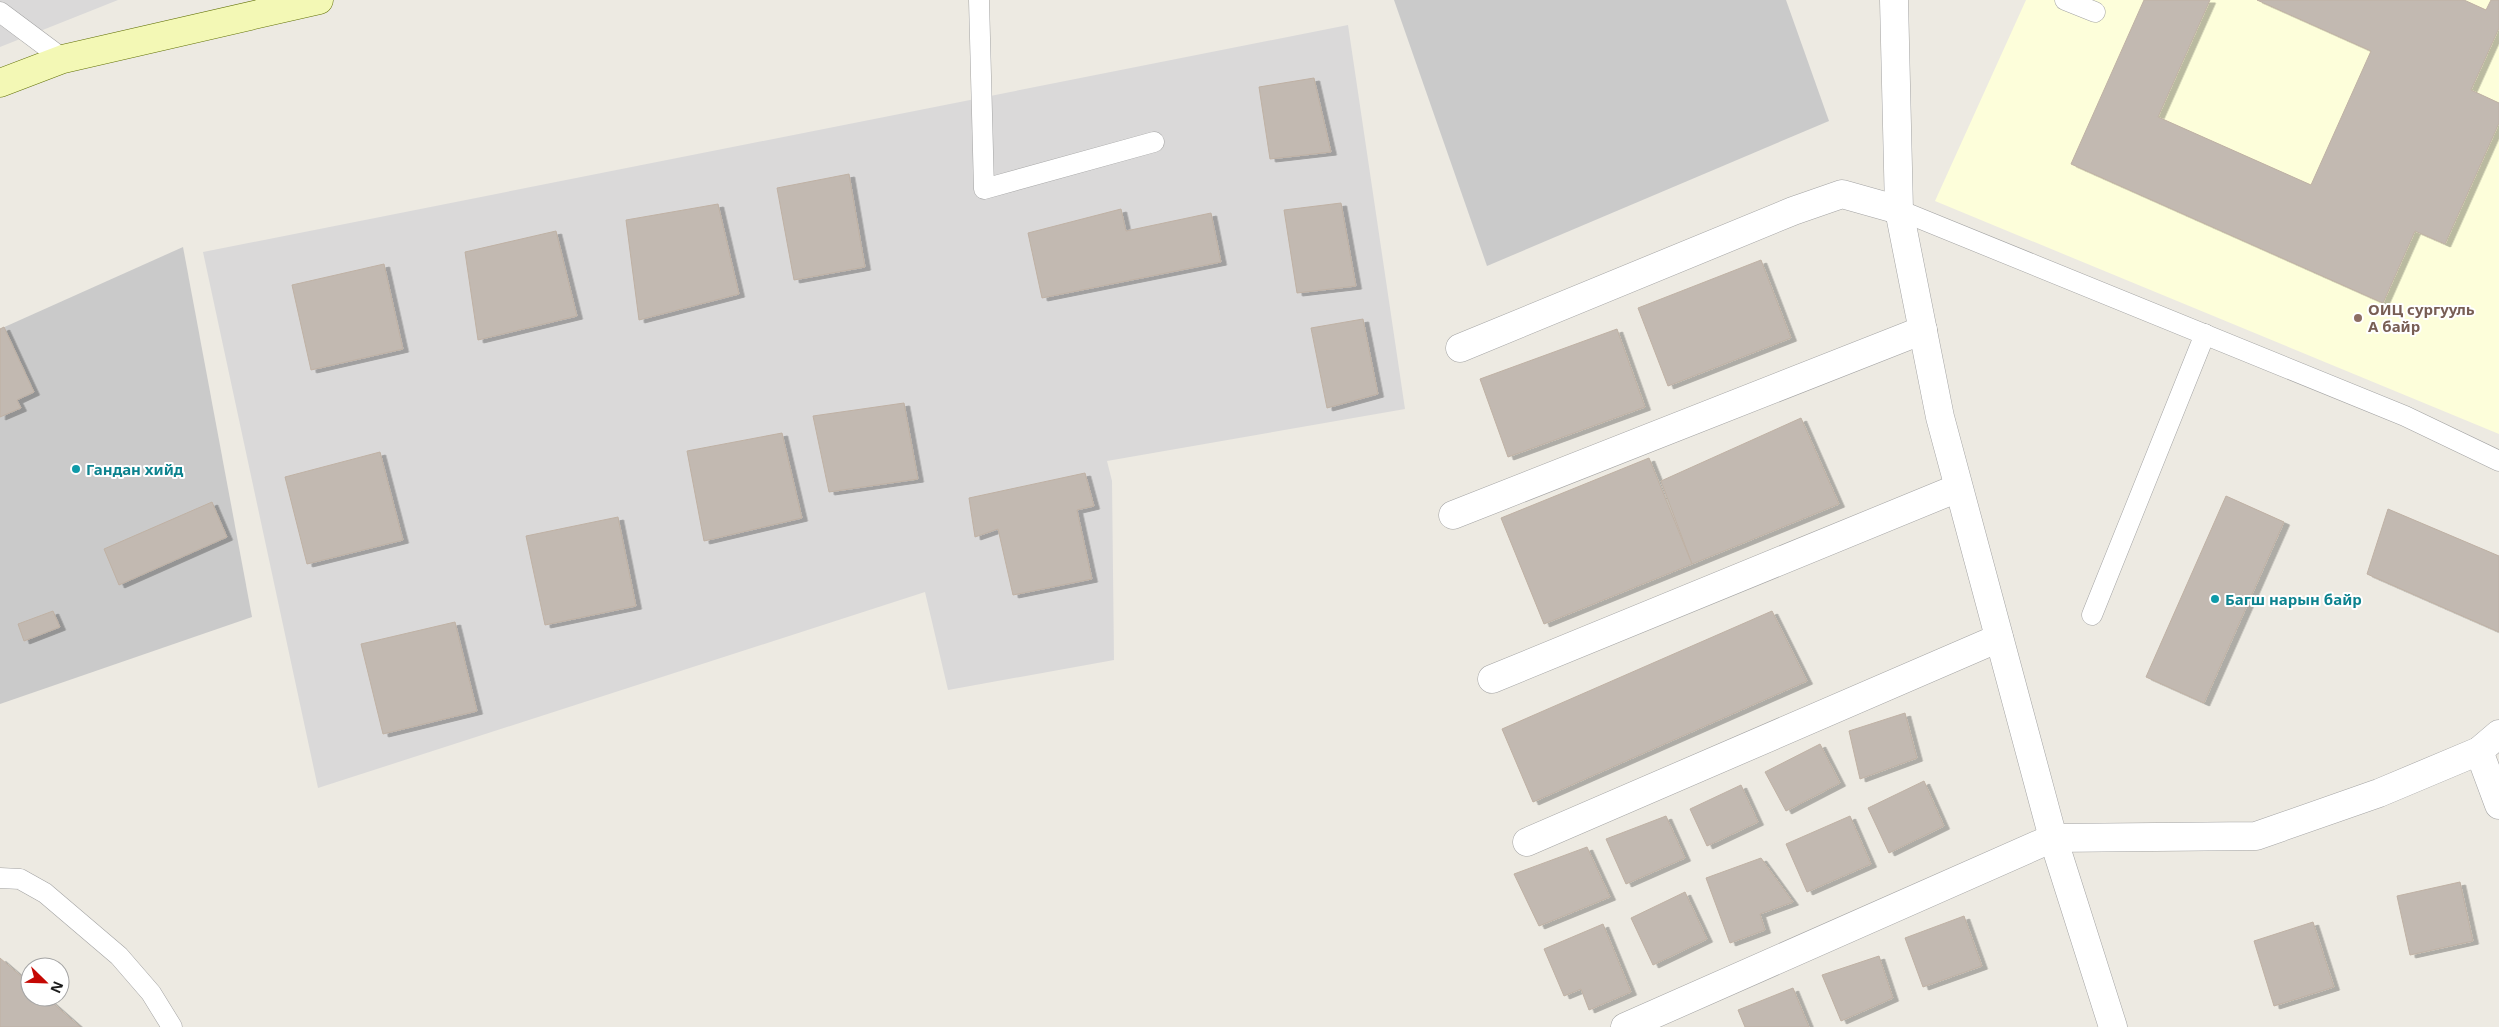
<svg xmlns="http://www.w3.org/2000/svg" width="2499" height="1027" font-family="'Noto Sans',sans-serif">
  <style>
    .residential { fill: #dad9d9 }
    .education { fill: #fdfeda }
    .religious { fill: #cacaca }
    .building { fill: #c2b9b1; stroke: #bfb1a4; filter: url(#shadow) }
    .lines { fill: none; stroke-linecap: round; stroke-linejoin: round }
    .lane-casing { stroke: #a3a3a3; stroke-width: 21 }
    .street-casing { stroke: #a3a3a3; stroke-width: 29 }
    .secondary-casing { stroke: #617006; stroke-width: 29 }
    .lane { stroke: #fff; stroke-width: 20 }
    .street { stroke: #fff; stroke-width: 28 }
    .secondary { stroke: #f3f8b5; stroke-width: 28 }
    .education-dot { fill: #8d6e63; stroke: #fff; stroke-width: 2 }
    .culture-dot { fill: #0f9aa8; stroke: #fff; stroke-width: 2 }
    .labels { text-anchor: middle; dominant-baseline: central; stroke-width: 4; stroke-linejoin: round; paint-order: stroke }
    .education-label { font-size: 15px; font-weight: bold; fill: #785e54; stroke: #fff; text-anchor: start }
    .culture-label { font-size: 15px; font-weight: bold; fill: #0d838f; stroke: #fff; text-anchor: start }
  </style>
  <defs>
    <filter id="shadow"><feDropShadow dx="5.5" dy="3" stdDeviation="0" flood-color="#0004"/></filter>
  </defs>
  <rect width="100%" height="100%" fill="#edeae2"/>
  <g class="residential">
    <path d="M0,0H118L0,47Z"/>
    <path d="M1348,25L1405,409L1107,461L1112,481L1114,660L948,690L925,592L318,788L203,252Z"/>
  </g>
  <path class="education" d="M2026,0H2499V434L1935,201Z"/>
  <g class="religious">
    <path d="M1394,0H1786L1829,121L1487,266Z"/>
    <path d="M183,247L252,617L0,704V329Z"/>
  </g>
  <g class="building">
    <path d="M2144,0H2210L2158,117L2311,185L2371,51L2257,0H2464L2486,10L2491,0H2499V28L2471,90L2499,103V123L2445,244L2415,231L2383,303L2071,164Z"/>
    <path d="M1314,78L1331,152L1270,159L1259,87Z"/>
    <path d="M849,174L865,267L794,280L777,188Z"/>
    <path d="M1341,203L1356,286L1297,293L1284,210Z"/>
    <path d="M718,204L739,294L639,320L626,220Z"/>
    <path d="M1121,209L1126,231L1211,213L1221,262L1042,298L1028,233Z"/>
    <path d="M556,231L577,316L478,340L465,252Z"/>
    <path d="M1761,260L1791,338L1668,386L1638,308Z"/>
    <path d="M384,264L403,349L311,370L292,285Z"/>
    <path d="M1363,319L1378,394L1327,408L1311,328Z"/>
    <path d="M4,327L34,392L17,400L21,408L0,417V329Z"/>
    <path d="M1617,329L1645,407L1508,457L1480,379Z"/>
    <path d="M904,403L918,479L829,492L813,416Z"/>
    <path d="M1801,418L1839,504L1692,564L1661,481Z"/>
    <path d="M782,433L802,518L704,541L687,451Z"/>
    <path d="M380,452L403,540L307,564L285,477Z"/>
    <path d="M1649,458L1692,564L1544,624L1501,518Z"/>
    <path d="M1085,473L1094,506L1077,510L1092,579L1013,595L998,529L975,537L969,498Z"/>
    <path d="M2226,496L2284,522L2204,703L2146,677Z"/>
    <path d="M212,502L227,537L119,585L104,549Z"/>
    <path d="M2388,509L2499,556V632L2367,574Z"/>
    <path d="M618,517L636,606L545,625L526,536Z"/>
    <path d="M53,611L60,627L24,641L18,624Z"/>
    <path d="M1772,611L1807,681L1533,802L1502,729Z"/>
    <path d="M455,622L477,711L383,734L361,644Z"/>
    <path d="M1905,713L1917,758L1860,779L1849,731Z"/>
    <path d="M1820,744L1840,783L1786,811L1765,772Z"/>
    <path d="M1924,781L1944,826L1889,853L1868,808Z"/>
    <path d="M1741,785L1758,822L1707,846L1690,809Z"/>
    <path d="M1666,816L1685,858L1626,884L1606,839Z"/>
    <path d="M1850,816L1871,864L1807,892L1786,844Z"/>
    <path d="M1587,847L1610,897L1539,926L1514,874Z"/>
    <path d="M1761,858L1793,902L1760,914L1765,930L1730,943L1706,878Z"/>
    <path d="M2460,882L2473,941L2410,955L2397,896Z"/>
    <path d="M1685,892L1707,939L1653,965L1631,918Z"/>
    <path d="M1964,916L1982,966L1923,987L1905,938Z"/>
    <path d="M2313,922L2334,987L2274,1006L2254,941Z"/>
    <path d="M1603,924L1631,992L1589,1010L1581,989L1564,996L1544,949Z"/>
    <path d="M1879,956L1893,998L1841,1021L1822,975Z"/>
    <path d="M0,958L30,984V997H46L80,1027H0Z"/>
    <path d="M1793,988L1809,1027H1745L1738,1010Z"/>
  </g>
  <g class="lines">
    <defs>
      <g id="lane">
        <path d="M979,0L984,189L1154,142"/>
        <path d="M2065,0L2095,12"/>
        <path d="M0,12L63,59"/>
        <path d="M1899,210L2405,416L2499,461"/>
        <path d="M2092,615L2205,334"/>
        <path d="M0,878L20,879L45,893L119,956L151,993L172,1027"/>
      </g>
      <g id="street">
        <path d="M1894,0L1899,210L1940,417L2053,838L2113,1027"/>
        <path d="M1460,348L1793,211L1842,194L1899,210"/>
        <path d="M1453,515L1923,330"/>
        <path d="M1492,679L1958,488"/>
        <path d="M2479,751L2499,805"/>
        <path d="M1527,842L1999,638"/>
        <path d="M1625,1027L2053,838L2256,836L2379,793L2479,751L2499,734"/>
      </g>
      <path id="secondary" d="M0,83L63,59L319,0"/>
    </defs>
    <use href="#lane" class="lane-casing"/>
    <use href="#street" class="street-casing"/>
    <use href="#secondary" class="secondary-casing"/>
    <use href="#lane" class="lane"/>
    <use href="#street" class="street"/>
    <use href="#secondary" class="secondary"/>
  </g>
  <circle class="education-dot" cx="2358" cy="318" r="5"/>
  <g class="culture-dot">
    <circle cx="76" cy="469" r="5"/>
    <circle cx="2215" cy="599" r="5"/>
  </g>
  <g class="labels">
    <g class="education-label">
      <text x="2368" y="309">ОИЦ сургууль<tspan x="2368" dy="17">А байр</tspan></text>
    </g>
    <g class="culture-label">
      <text x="86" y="469">Гандан хийд</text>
      <text x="2225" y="599">Багш нарын байр</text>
    </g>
  </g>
  <g transform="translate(45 982) rotate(113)"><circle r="24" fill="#ffffff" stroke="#a4a4a4"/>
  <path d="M0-4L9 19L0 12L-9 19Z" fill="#c50803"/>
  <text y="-8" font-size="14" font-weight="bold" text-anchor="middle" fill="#1c1c1c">N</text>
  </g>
</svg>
